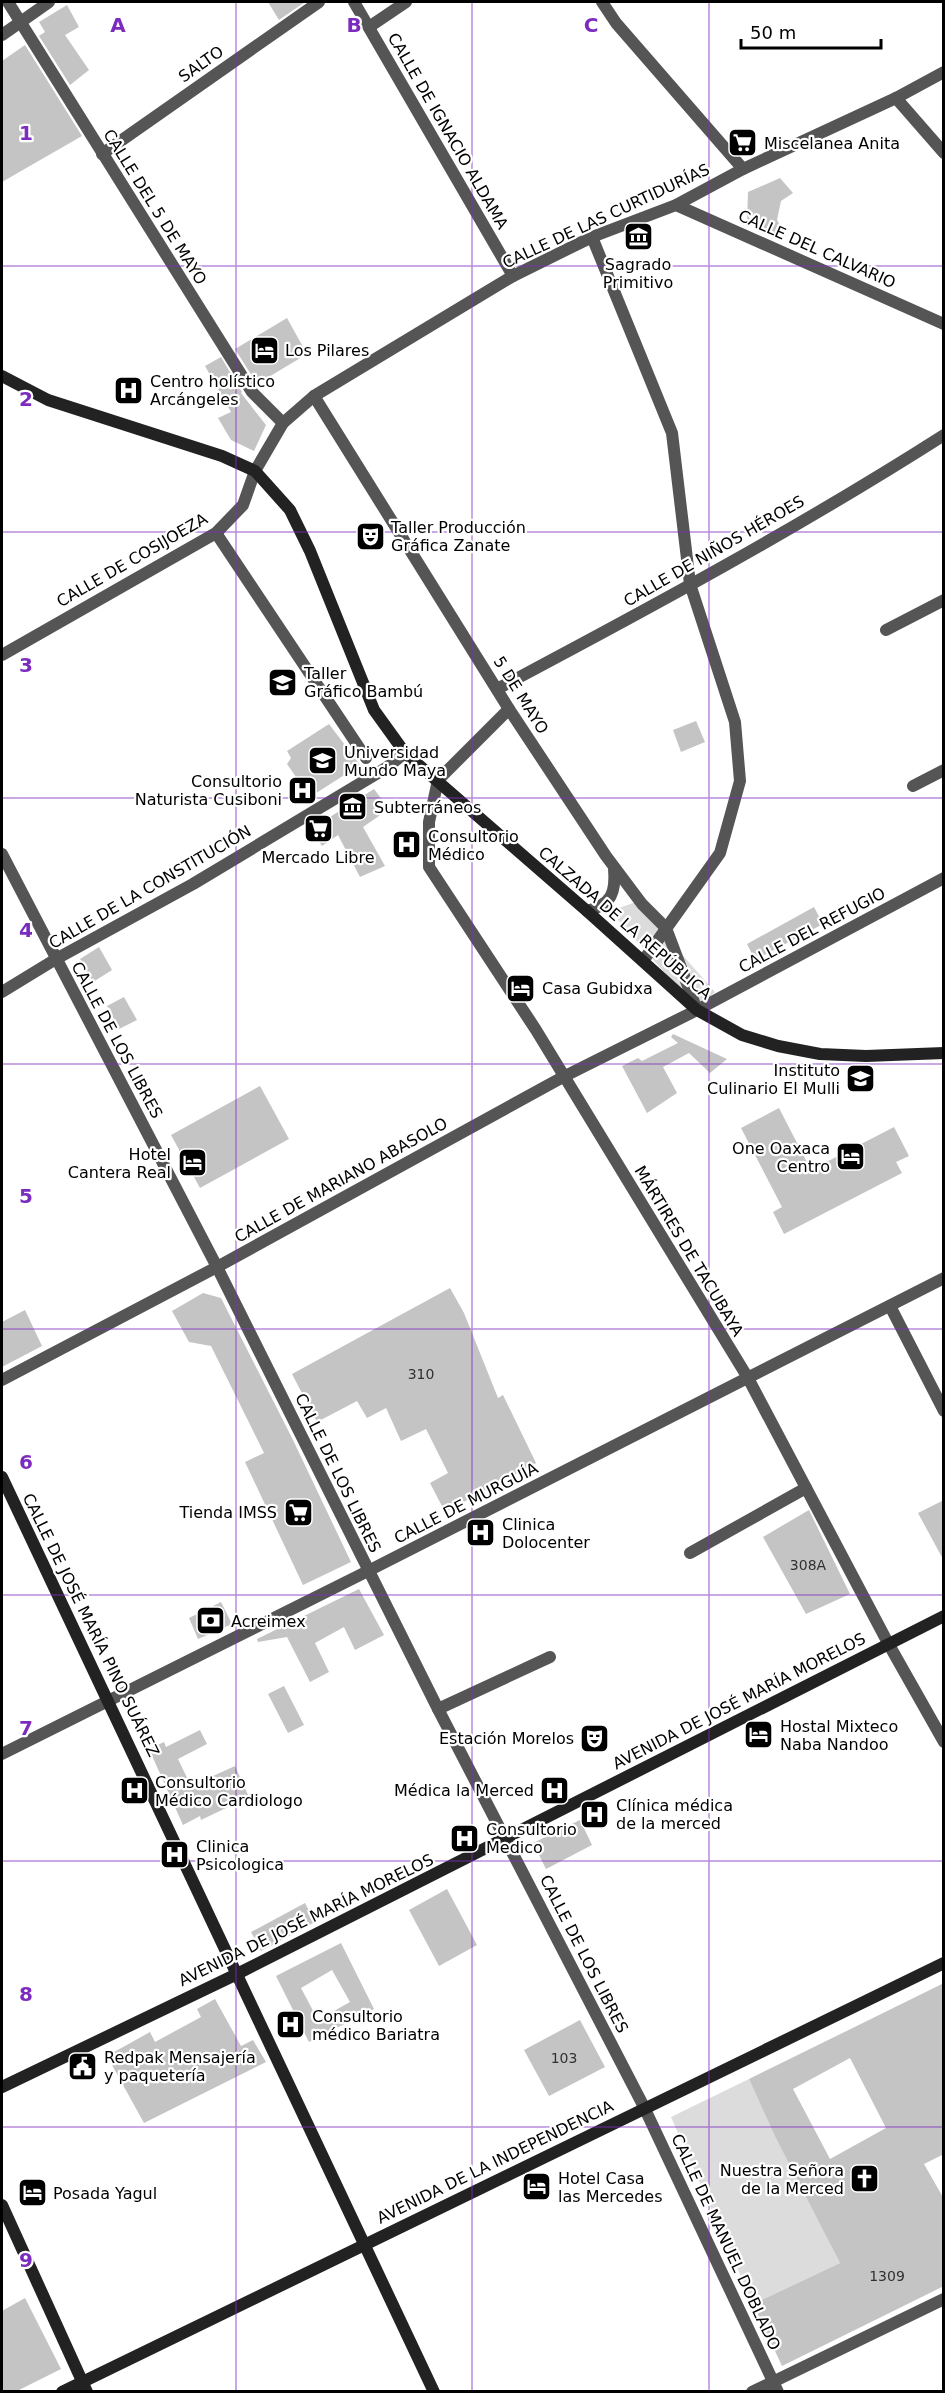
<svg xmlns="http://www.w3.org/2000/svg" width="945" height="2393" font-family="'DejaVu Sans',sans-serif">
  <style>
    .green { fill: #dcdcdc }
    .building { fill: #c4c4c4; fill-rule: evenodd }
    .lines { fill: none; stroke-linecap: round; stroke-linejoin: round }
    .minor { stroke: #555; stroke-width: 12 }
    .tertiary { stroke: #555; stroke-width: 12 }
    .secondary { stroke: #222; stroke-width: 12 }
    .grid { fill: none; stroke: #7b2cbf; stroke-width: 1.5; stroke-opacity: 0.55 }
    .labels { text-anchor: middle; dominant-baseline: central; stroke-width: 4.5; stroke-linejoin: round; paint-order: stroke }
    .number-label { font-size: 14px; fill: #313131 }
    .street-label { font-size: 16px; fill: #000; stroke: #fff }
    .poi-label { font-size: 16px; fill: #000; stroke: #fff; text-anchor: start }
    .grid-label { font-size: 20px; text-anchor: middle; font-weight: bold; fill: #7b2cbf; stroke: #fff; stroke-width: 4.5; stroke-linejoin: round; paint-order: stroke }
  </style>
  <rect width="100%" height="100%" fill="#fff"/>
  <g class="green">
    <path d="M636,902L715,992L696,1008L610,911Z"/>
    <path d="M749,2079L840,2263L753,2304L671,2117Z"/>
  </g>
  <g class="building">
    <path d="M268,2H305L279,20Z"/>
    <path d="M67,5L79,27L65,35L89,70L70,85L39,36L45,32L39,22Z"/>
    <path d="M25,45L82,136L2,182V61Z"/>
    <path d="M780,178L793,193L781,201L777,220L786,236L747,223L748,192Z"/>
    <path d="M287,318L307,354L257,384L235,349Z"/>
    <path d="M221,357L242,392L241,393L266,425L254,451L231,440L218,418L231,412L205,366Z"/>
    <path d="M696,721L705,742L681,752L673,730Z"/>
    <path d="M329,724L360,765L310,797L287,764L291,758L287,751Z"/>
    <path d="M374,789L389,809L363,827L385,866L360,877L338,835L322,846L311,829Z"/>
    <path d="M814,907L823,924L755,960L747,944Z"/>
    <path d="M99,947L112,970L93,982L80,959Z"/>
    <path d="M124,997L137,1020L119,1029L107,1006Z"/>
    <path d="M673,1034L727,1059L710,1073L689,1053L663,1067L677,1093L647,1113L622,1066L638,1058L642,1061L678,1043L671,1037Z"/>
    <path d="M260,1086L289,1139L200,1188L171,1135Z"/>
    <path d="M779,1108L811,1170L894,1127L909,1156L896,1162L902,1173L784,1234L773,1212L782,1207L741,1128Z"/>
    <path d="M450,1288L464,1313L498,1398L503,1395L536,1463L445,1512L430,1483L448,1473L426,1429L401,1441L386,1408L367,1418L357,1401L317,1422L292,1374Z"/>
    <path d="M203,1293L221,1298L293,1440L351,1562L303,1585L245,1462L264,1453L211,1346L189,1342L172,1311Z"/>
    <path d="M25,1310L42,1346L2,1367V1322Z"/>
    <path d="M944,1500V1561L918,1513Z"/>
    <path d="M809,1510L850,1594L806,1614L763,1537Z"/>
    <path d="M359,1589L384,1635L355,1650L344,1627L315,1643L329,1672L310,1682L287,1637L258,1642L257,1639Z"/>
    <path d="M221,1602L232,1624L198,1639L189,1618Z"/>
    <path d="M284,1686L304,1725L288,1733L268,1694Z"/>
    <path d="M200,1730L207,1744L178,1759L191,1786L235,1766L249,1797L201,1820L200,1816L183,1825L149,1749L164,1742L166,1747Z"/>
    <path d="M580,1820L592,1845L546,1869L533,1843Z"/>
    <path d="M447,1889L477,1945L439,1966L409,1910Z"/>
    <path d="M305,1903L315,1922L261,1951L251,1932Z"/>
    <path d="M341,1943L374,2009L309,2042L276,1976ZM332,1970L350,2002L318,2020L301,1988Z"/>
    <path d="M944,1983V2154L924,2164L944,2199V2286L782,2366L753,2304L840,2263L776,2138L749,2079ZM850,2058L886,2128L830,2159L793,2089Z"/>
    <path d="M215,1999L241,2046L253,2040L266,2062L144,2123L107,2056L150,2032L155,2042L201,2017L197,2009Z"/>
    <path d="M580,2020L605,2067L549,2096L524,2050Z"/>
    <path d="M25,2298L61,2369L17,2391H2V2311Z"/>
  </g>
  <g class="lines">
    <g class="minor">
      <path d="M8,2L252,392L283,423"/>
      <path d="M354,2L513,276"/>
      <path d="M602,2L616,23L743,169"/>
      <path d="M369,27L406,2"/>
      <path d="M2,35L49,2"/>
      <path d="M896,98L944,153"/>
      <path d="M102,154L319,2"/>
      <path d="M676,205L944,324"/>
      <path d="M592,237L672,433L690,584L735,722L740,781L720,853L643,961"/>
      <path d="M314,396L509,709L606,856L642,904L666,928L697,1010"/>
      <path d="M216,533L366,758"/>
      <path d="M886,630L944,600"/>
      <path d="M2,655L216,533L243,505L255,471L283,423L314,396L513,276L592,237L676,205L743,169L896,98L944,72"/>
      <path d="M497,689C648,609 800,527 944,435"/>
      <path d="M509,709L438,780L429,822V867L536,1030L748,1378L888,1643L944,1742"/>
      <path d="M913,786L944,770"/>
      <path d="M2,854L217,1267L438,1709L644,2107L778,2392"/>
      <path d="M2,992L56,959L193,884L386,768L405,753"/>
      <path d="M890,1306L944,1411"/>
      <path d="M690,1553L806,1488"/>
      <path d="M438,1709L550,1657"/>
      <path d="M752,2392L944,2299"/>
    </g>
    <g class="tertiary">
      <path d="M587,911C612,904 616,893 614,868"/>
      <path d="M2,1380L217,1267L563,1077L697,1010L944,878"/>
      <path d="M2,1754L368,1571L944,1278"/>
    </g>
    <g class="secondary">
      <path d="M2,376L48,400L222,456L255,471L290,510L310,551L374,710L405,753L587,911L697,1010L742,1035L778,1046L820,1054L866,1056L944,1053"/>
      <path d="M2,1477L434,2392"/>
      <path d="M2,2087L237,1974L944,1616"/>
      <path d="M2,2205L87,2392"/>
      <path d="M62,2392L944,1963"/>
    </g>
  </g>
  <path class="grid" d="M236,2V2392M472,2V2392M709,2V2392M2,266H944M2,532H944M2,798H944M2,1064H944M2,1329H944M2,1595H944M2,1861H944M2,2127H944"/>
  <defs>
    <symbol id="supermarket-square" viewBox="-11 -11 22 22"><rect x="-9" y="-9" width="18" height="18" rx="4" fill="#000" stroke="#fff"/><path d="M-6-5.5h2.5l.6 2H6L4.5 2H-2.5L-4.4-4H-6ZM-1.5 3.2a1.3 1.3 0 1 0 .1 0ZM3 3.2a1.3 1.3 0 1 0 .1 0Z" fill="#fff"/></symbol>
    <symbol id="museum-square" viewBox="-11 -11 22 22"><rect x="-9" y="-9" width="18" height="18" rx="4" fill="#000" stroke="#fff"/><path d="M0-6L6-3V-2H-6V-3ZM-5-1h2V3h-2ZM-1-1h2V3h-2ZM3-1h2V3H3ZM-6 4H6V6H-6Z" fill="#fff"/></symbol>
    <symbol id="hotel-square" viewBox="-11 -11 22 22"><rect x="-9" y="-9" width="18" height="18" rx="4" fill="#000" stroke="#fff"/><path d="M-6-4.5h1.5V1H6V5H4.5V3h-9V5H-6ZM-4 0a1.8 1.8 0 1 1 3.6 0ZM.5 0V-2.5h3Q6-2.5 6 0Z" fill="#fff"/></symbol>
    <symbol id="hospital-square" viewBox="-11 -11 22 22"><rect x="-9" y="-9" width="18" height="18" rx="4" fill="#000" stroke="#fff"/><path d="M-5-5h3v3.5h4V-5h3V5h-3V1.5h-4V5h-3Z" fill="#fff"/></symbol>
    <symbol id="theatre-square" viewBox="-11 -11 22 22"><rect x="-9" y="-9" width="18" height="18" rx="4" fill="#000" stroke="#fff"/><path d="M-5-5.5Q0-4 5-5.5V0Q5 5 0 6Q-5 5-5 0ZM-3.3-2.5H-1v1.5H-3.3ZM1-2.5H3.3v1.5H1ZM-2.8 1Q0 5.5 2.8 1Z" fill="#fff"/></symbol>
    <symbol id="school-square" viewBox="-11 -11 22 22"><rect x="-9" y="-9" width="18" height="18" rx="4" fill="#000" stroke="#fff"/><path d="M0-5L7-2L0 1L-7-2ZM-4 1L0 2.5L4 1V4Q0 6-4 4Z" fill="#fff"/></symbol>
    <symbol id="university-square" viewBox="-11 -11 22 22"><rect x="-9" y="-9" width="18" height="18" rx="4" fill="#000" stroke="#fff"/><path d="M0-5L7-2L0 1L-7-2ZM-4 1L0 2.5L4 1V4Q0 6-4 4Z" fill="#fff"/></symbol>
    <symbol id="bank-square" viewBox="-11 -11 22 22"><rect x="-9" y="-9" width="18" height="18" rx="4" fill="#000" stroke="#fff"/><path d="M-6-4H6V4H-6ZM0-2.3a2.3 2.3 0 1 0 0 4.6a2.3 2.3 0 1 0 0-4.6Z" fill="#fff"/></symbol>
    <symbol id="civic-square" viewBox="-11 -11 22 22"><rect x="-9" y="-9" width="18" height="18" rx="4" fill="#000" stroke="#fff"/><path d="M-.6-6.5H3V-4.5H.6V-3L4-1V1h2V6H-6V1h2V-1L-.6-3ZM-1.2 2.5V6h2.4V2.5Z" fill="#fff"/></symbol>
    <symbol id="church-square" viewBox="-11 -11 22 22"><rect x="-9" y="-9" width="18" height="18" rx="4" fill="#000" stroke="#fff"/><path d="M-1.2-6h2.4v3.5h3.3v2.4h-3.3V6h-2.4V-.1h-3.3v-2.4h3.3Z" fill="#fff"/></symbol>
  </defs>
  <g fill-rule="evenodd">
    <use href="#supermarket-square" x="726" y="126" width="33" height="33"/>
    <use href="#museum-square" x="622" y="220" width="33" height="33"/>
    <use href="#hotel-square" x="248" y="334" width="33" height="33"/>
    <use href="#hospital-square" x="112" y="374" width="33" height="33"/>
    <use href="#theatre-square" x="354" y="520" width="33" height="33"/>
    <use href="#school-square" x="266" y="666" width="33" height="33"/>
    <use href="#university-square" x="306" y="744" width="33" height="33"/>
    <use href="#hospital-square" x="286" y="774" width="33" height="33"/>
    <use href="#museum-square" x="336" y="790" width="33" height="33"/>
    <use href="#supermarket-square" x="302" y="812" width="33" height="33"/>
    <use href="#hospital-square" x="390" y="828" width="33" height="33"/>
    <use href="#hotel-square" x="504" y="972" width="33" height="33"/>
    <use href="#university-square" x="844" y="1062" width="33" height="33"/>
    <use href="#hotel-square" x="834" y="1140" width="33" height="33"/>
    <use href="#hotel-square" x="176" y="1146" width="33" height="33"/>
    <use href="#supermarket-square" x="282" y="1496" width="33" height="33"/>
    <use href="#hospital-square" x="464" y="1516" width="33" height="33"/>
    <use href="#bank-square" x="194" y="1604" width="33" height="33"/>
    <use href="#hotel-square" x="742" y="1718" width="33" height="33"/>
    <use href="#theatre-square" x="578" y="1722" width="33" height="33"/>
    <use href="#hospital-square" x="538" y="1774" width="33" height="33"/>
    <use href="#hospital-square" x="118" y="1774" width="33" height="33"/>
    <use href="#hospital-square" x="578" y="1798" width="33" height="33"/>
    <use href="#hospital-square" x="448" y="1822" width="33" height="33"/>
    <use href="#hospital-square" x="158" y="1838" width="33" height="33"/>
    <use href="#hospital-square" x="274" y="2008" width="33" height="33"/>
    <use href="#civic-square" x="66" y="2050" width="33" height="33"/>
    <use href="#church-square" x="848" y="2162" width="33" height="33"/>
    <use href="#hotel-square" x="520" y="2170" width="33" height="33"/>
    <use href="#hotel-square" x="16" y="2176" width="33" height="33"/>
  </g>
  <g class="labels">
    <g class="number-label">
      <text x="421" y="1374">310</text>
      <text x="808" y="1565">308A</text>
      <text x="564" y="2058">103</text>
      <text x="887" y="2276">1309</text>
    </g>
    <g class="street-label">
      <text transform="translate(201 64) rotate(-35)">SALTO</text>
      <text transform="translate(448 131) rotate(60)">CALLE DE IGNACIO ALDAMA</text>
      <text transform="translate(155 207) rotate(58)">CALLE DEL 5 DE MAYO</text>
      <text transform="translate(606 216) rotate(-25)">CALLE DE LAS CURTIDURÍAS</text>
      <text transform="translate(817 249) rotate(24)">CALLE DEL CALVARIO</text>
      <text transform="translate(714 551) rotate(-30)">CALLE DE NIÑOS HÉROES</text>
      <text transform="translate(132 560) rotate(-30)">CALLE DE COSIJOEZA</text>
      <text transform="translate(521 695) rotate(58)">5 DE MAYO</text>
      <text transform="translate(150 887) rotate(-30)">CALLE DE LA CONSTITUCIÓN</text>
      <text transform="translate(625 923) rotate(41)">CALZADA DE LA REPÚBLICA</text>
      <text transform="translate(812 930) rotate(-28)">CALLE DEL REFUGIO</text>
      <text transform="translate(117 1040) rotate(62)">CALLE DE LOS LIBRES</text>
      <text transform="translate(341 1180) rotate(-29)">CALLE DE MARIANO ABASOLO</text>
      <text transform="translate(689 1251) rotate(59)">MÁRTIRES DE TACUBAYA</text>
      <text transform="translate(338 1473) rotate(64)">CALLE DE LOS LIBRES</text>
      <text transform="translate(466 1503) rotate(-27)">CALLE DE MURGUÍA</text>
      <text transform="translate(91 1625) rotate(64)">CALLE DE JOSÉ MARÍA PINO SUÁREZ</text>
      <text transform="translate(739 1701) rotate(-27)">AVENIDA DE JOSÉ MARÍA MORELOS</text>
      <text transform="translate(306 1920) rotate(-26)">AVENIDA DE JOSÉ MARÍA MORELOS</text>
      <text transform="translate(584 1954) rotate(63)">CALLE DE LOS LIBRES</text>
      <text transform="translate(495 2162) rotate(-26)">AVENIDA DE LA INDEPENDENCIA</text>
      <text transform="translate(726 2242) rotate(65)">CALLE DE MANUEL DOBLADO</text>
    </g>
    <g class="poi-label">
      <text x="764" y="143">Miscelanea Anita</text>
      <text x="638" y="264" text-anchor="middle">Sagrado<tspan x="638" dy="18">Primitivo</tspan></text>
      <text x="285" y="350">Los Pilares</text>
      <text x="150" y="381">Centro holístico<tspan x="150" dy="18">Arcángeles</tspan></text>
      <text x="391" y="527">Taller Producción<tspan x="391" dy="18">Gráfica Zanate</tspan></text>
      <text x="304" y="673">Taller<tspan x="304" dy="18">Gráfico Bambú</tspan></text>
      <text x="344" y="752">Universidad<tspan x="344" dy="18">Mundo Maya</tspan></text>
      <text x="282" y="781" text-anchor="end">Consultorio<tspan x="282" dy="18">Naturista Cusiboni</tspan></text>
      <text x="374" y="807">Subterráneos</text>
      <text x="428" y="836">Consultorio<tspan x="428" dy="18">Médico</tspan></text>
      <text x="318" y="857" text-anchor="middle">Mercado Libre</text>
      <text x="542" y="988">Casa Gubidxa</text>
      <text x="840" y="1070" text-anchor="end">Instituto<tspan x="840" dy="18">Culinario El Mulli</tspan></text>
      <text x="830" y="1148" text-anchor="end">One Oaxaca<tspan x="830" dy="18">Centro</tspan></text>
      <text x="171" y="1154" text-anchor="end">Hotel<tspan x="171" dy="18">Cantera Real</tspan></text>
      <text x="277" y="1512" text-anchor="end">Tienda IMSS</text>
      <text x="502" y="1524">Clinica<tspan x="502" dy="18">Dolocenter</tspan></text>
      <text x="231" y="1621">Acreimex</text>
      <text x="780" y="1726">Hostal Mixteco<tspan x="780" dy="18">Naba Nandoo</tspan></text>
      <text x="574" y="1738" text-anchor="end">Estación Morelos</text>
      <text x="155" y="1782">Consultorio<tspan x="155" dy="18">Médico Cardiologo</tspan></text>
      <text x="534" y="1790" text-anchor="end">Médica la Merced</text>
      <text x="616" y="1805">Clínica médica<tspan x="616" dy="18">de la merced</tspan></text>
      <text x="486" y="1829">Consultorio<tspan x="486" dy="18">Medico</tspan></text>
      <text x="196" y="1846">Clinica<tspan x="196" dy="18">Psicologica</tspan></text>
      <text x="312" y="2016">Consultorio<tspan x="312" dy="18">médico Bariatra</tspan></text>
      <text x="104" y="2057">Redpak Mensajería<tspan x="104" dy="18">y paquetería</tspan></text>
      <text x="844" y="2170" text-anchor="end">Nuestra Señora<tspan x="844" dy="18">de la Merced</tspan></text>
      <text x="558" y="2178">Hotel Casa<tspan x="558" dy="18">las Mercedes</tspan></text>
      <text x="53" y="2193">Posada Yagul</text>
    </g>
  </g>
  <g class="grid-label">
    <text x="118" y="32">A</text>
    <text x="354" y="32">B</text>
    <text x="591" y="32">C</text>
    <text x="26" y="140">1</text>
    <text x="26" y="406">2</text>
    <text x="26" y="672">3</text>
    <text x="26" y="937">4</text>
    <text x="26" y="1203">5</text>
    <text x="26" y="1469">6</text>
    <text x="26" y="1735">7</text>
    <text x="26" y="2001">8</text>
    <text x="26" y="2267">9</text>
  </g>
  <rect width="945" height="2393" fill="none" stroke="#000000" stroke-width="6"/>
  <path d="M741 39v9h140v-9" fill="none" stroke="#000000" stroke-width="3"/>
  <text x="750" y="39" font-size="18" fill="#000000" stroke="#ffffff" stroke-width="4.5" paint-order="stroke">50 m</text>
</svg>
